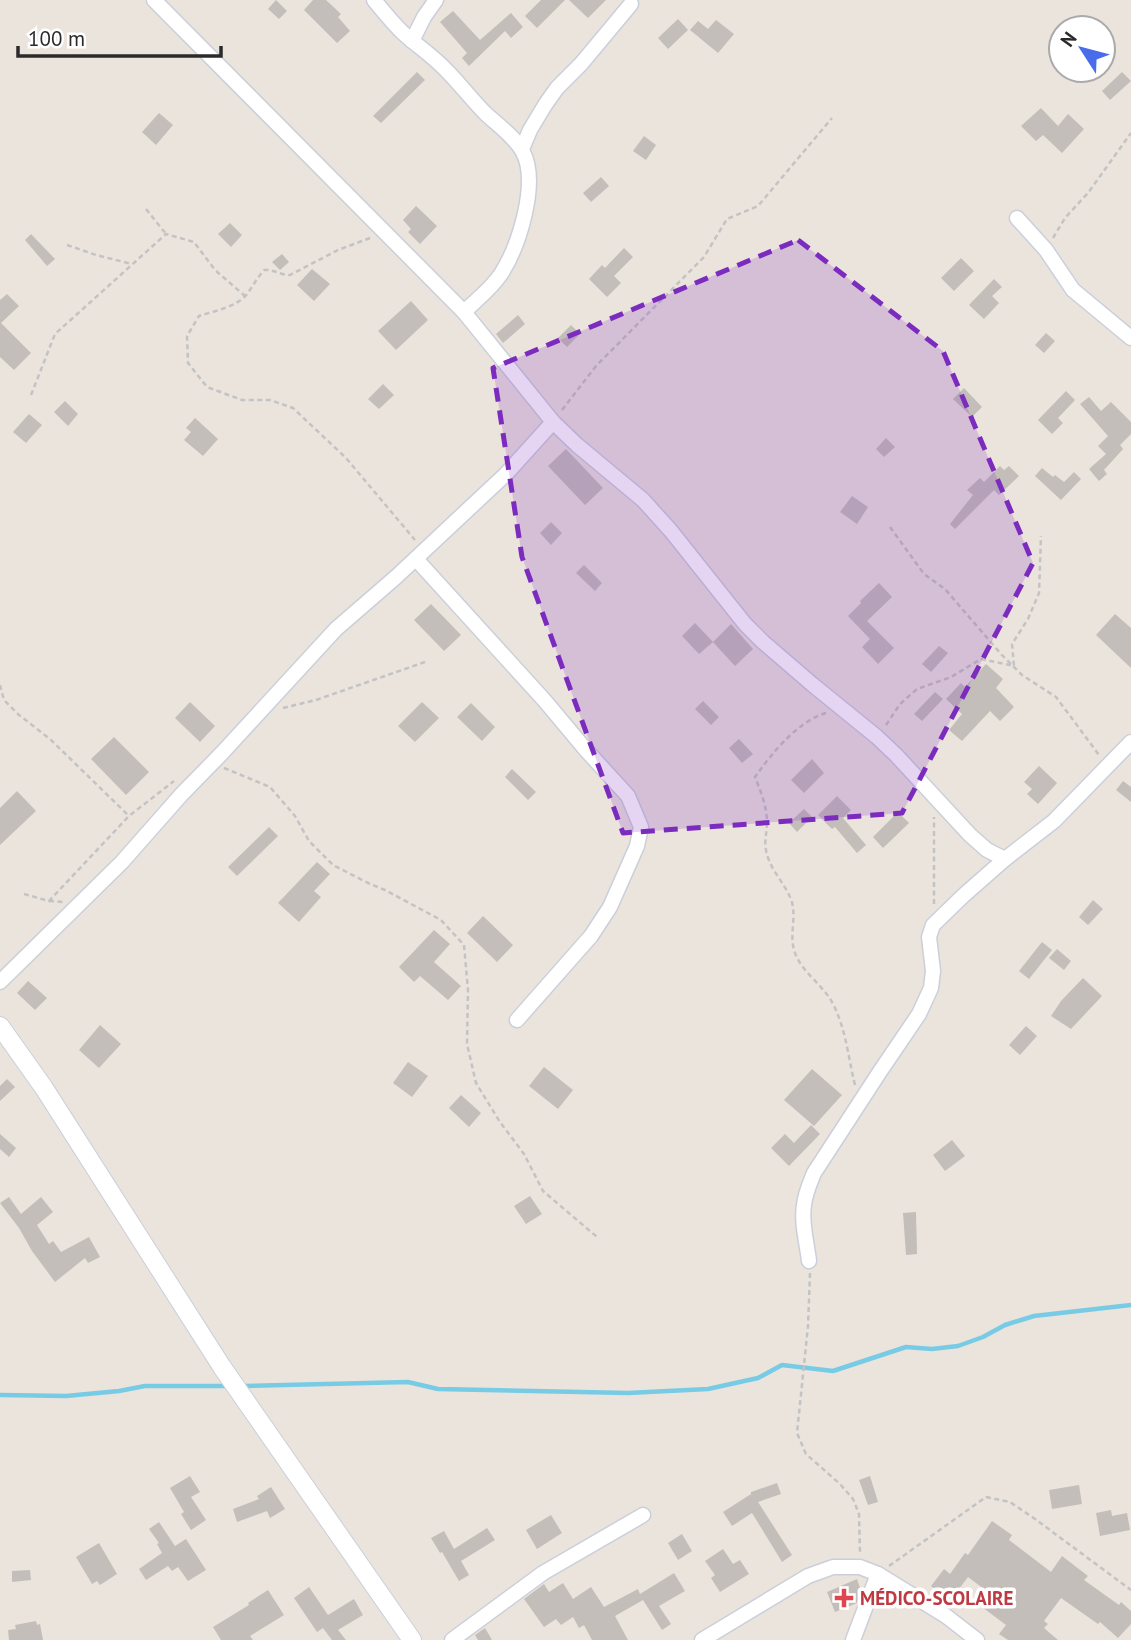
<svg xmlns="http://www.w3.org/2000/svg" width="1131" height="1640" font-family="'PT Sans',sans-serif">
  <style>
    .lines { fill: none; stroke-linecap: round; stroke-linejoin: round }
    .stream { stroke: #78cbe5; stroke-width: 4.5 }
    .building { fill: #c3beb9 }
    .minor-casing { stroke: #cbcfda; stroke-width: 17 }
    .tertiary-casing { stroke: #cbcfda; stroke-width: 20 }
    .path { stroke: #c3c3c3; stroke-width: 2.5; stroke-dasharray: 5 3.5; stroke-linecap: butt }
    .minor { stroke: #fff; stroke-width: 14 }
    .tertiary { stroke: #fff; stroke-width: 18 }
    .marked { fill: #7b2cbf; fill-opacity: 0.2; stroke: #7b2cbf; stroke-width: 5; stroke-dasharray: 14 9; stroke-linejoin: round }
    .health-dot { fill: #e0444e; stroke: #fff; stroke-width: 2.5 }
    .labels { text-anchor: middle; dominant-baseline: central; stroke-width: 7; stroke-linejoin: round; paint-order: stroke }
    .health-label { font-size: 19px; font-weight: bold; fill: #be3a42; stroke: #fff; text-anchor: start }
  </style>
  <rect width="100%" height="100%" fill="#ebe4dd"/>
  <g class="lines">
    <g class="stream">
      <path d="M242,1386L408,1382L438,1389L628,1393L708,1389L758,1378L782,1365L833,1371L906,1347L932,1349L958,1346L983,1337L1005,1325L1034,1316L1131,1305"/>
      <path d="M0,1395L66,1396L119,1391L145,1386H230"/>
    </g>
  </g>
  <g class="building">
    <path d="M276,0L287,11L279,19L268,9Z"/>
    <path d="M313,0H326L341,14L338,17L350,31L337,43L304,10Z"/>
    <path d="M541,0H565L537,28L525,16Z"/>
    <path d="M569,0H606L588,18Z"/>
    <path d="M453,11L480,40L511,13L523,27L511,38L505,31L469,66L462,58L467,53L440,22Z"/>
    <path d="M678,19L688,30L668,49L658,38Z"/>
    <path d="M716,20L734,34L718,53L690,30L698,21L708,29Z"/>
    <path d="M417,72L425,80L381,123L373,116Z"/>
    <path d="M1122,72L1131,81L1110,100L1102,91Z"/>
    <path d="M1041,108L1058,126L1068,114L1084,129L1062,153L1043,135L1036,141L1021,126Z"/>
    <path d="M159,113L173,125L156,145L142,132Z"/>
    <path d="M644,136L656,145L646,160L633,151Z"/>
    <path d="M601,177L609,186L591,202L583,193Z"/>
    <path d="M416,206L437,226L420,244L408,232L411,229L403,220Z"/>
    <path d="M230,223L242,235L231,247L218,234Z"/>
    <path d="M31,234L55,259L47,266L25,240Z"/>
    <path d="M624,248L633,257L614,276L621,283L607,297L589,279L602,265L605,268Z"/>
    <path d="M282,254L289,262L280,270L272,262Z"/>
    <path d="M961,258L974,271L954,291L941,278Z"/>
    <path d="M312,269L330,284L314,301L297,285Z"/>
    <path d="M994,279L1002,287L992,296L999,303L984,319L969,305Z"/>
    <path d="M7,294L19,306L1,323L31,353L14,370L0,357V300Z"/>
    <path d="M411,301L428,320L396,350L378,331Z"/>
    <path d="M518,315L525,324L503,343L496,334Z"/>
    <path d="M571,325L580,334L567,347L558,338Z"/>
    <path d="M1046,333L1055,341L1044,353L1035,345Z"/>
    <path d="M383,384L394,395L379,409L368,399Z"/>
    <path d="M964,388L982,407L972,417L953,399Z"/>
    <path d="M1066,391L1075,400L1058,418L1063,423L1052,434L1038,420Z"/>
    <path d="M1089,397L1101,411L1111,402L1131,422V434L1120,445L1123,449L1104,470L1107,474L1099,481L1089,469L1106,454L1098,446L1108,436L1080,404Z"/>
    <path d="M65,401L78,414L68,426L54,412Z"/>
    <path d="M29,414L42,425L26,443L13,432Z"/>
    <path d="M195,418L218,439L203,456L184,440L191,432L186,428Z"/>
    <path d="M886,438L895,447L884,457L876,449Z"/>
    <path d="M566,449L603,488L585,505L548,466Z"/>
    <path d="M1000,466L1004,470L1009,466L1019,476L999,495L994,490L955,529L950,524L973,495L967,490L980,478L984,482Z"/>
    <path d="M1042,468L1053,477L1055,475L1064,482L1074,472L1081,479L1061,500L1035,476Z"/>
    <path d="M852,496L868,507L857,524L840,512Z"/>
    <path d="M551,522L562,533L551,545L540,533Z"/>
    <path d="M584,565L602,583L595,591L576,573Z"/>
    <path d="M879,583L892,597L867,621L894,648L878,664L862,647L870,639L848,616L861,603L860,601Z"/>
    <path d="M431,604L461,635L444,651L414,620Z"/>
    <path d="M1115,614L1131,628V668L1096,635Z"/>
    <path d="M695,623L713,642L699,654L682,636Z"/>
    <path d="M731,624L753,649L735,666L713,642Z"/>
    <path d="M939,646L948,653L931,672L922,664Z"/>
    <path d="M986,664L1003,679L996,688L1014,707L1000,721L990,711L962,741L949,730L962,714L946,699L961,683L965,687Z"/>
    <path d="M935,692L943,699L922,721L914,714Z"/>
    <path d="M703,701L719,717L711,725L695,709Z"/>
    <path d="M190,702L215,726L200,742L175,718Z"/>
    <path d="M422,702L439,718L415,742L398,726Z"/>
    <path d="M471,703L495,727L482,741L457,717Z"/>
    <path d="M114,737L149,772L126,795L91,759Z"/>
    <path d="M739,739L753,754L742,763L729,748Z"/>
    <path d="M812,759L824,773L804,793L791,780Z"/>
    <path d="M1039,766L1057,783L1038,804L1027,794L1032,789L1024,782Z"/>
    <path d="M512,769L536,792L528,800L505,777Z"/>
    <path d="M1123,781L1131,787V802L1116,790Z"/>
    <path d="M17,791L36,811L0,845V808Z"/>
    <path d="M837,796L851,810L843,818L866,845L857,853L835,827L832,829L818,815Z"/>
    <path d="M804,809L812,817L797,832L789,823Z"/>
    <path d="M898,812L909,823L883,848L873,837Z"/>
    <path d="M269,827L278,836L237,876L228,867Z"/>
    <path d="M317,862L330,874L314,891L321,897L299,922L278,903Z"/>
    <path d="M1093,900L1103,909L1088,925L1079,917Z"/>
    <path d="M483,916L513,945L497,962L467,933Z"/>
    <path d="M434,930L450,944L434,962L461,986L448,1000L420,976L414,982L399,967Z"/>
    <path d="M1042,942L1052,950L1029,979L1019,971Z"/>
    <path d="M1057,949L1071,961L1064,970L1049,958Z"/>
    <path d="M1083,978L1102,996L1071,1029L1051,1016L1061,1001Z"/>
    <path d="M28,981L47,998L35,1010L17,993Z"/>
    <path d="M100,1025L121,1044L99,1068L79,1050Z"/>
    <path d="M1026,1026L1037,1036L1020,1055L1009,1045Z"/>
    <path d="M408,1062L428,1076L412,1097L393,1083Z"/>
    <path d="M544,1067L573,1090L558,1109L529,1086Z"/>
    <path d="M812,1069L842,1095L814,1126L784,1100Z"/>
    <path d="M7,1079L15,1087L0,1101V1086Z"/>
    <path d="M461,1095L481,1113L469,1127L449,1108Z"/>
    <path d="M811,1125L820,1134L789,1166L771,1148L785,1134L794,1143Z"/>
    <path d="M0,1134L16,1148L9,1157L0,1149Z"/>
    <path d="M952,1140L965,1156L945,1171L933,1155Z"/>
    <path d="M530,1196L542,1214L526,1224L514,1206Z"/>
    <path d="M9,1197L21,1214L41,1197L53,1212L37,1225L49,1244L53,1241L61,1252L89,1237L100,1257L88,1263L85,1258L55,1282L32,1251L19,1228L0,1203Z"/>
    <path d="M916,1212L917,1254L906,1255L903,1213Z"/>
    <path d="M190,1476L200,1492L191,1497L206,1520L191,1530L181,1514L184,1512L170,1488Z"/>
    <path d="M870,1476L878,1502L868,1505L859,1480Z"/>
    <path d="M777,1483L781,1494L758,1502L792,1555L782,1562L752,1513L732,1526L723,1512L751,1494V1492Z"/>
    <path d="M1079,1485L1082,1504L1052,1509L1049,1490Z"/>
    <path d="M271,1487L285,1509L270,1518L267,1511L237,1522L233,1509L259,1499L257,1496Z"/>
    <path d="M1111,1510L1112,1516L1127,1513L1130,1530L1100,1536L1096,1513Z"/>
    <path d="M551,1515L562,1533L537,1549L526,1530Z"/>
    <path d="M992,1521L1012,1535L1009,1540L1051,1572L1062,1556L1088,1576L1084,1580L1119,1605L1121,1602L1131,1611V1624L1118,1638L1100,1622L1098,1624L1061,1598L1044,1621L1048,1624L1044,1628L1058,1640H1008L999,1634L1006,1625L982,1607L992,1595L968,1577L950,1601L931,1586L944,1569L950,1574L965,1553L968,1555Z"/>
    <path d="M159,1522L175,1546L186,1539L206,1570L188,1581L178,1567L172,1571L168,1566L146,1580L139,1569L162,1553L157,1544L159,1543L149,1529Z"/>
    <path d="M487,1528L495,1540L461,1561L469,1575L459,1581L442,1552L440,1553L431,1538L444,1531L454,1549Z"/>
    <path d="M682,1534L692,1551L678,1560L668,1543Z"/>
    <path d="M99,1543L117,1574L100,1585L97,1581L92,1584L76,1557Z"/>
    <path d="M723,1549L733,1564L740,1560L749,1574L720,1592L711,1578L715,1575L705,1561Z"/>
    <path d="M30,1570L31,1580L12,1582V1571Z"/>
    <path d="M674,1573L685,1591L659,1606L671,1624L662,1630L643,1600L615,1616L628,1640H592L584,1625L579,1628L573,1617L561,1625L556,1619L544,1627L524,1599L544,1584L549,1592L563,1583L573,1599L591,1587L604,1607L638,1589L640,1594Z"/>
    <path d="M857,1579L861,1591L857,1603L835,1612L827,1592Z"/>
    <path d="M309,1587L328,1615L354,1599L363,1615L338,1630L346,1640H332L323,1628L317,1632L294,1598Z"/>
    <path d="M268,1590L284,1615L250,1636L253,1640H221L213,1627L249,1605L248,1603Z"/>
    <path d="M36,1621L37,1625L40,1624L43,1640H9L8,1630L16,1629L15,1625Z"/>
    <path d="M485,1628L492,1640H478L475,1635Z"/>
  </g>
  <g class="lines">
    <defs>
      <g id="minor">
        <path d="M154,0L464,312L553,422L577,445L643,500L671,531L745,624L763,642L813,685L877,737L896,755L970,835L987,850L1005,859"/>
        <path d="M374,0C383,11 392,22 402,32C416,45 433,56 446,70C460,84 472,100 486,114C498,125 515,137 523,152C539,183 519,246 501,274C491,289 476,300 464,312"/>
        <path d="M412,41L424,17L436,0"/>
        <path d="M522,149L530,130L545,105L557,88L581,64L631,4"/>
        <path d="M1017,218L1046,250L1073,290L1131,338"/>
        <path d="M416,559L545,701L586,750L628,796L641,827L637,846L610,907L591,936L517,1020"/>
        <path d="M0,982L122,862L181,795L222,753L336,629L396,577L506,474L553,422"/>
        <path d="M809,1261C807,1243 801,1223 804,1205C805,1194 810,1183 814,1173L879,1073L919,1014L931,988L933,971L929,937L933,925L964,895L1005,859L1054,821L1131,742"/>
        <path d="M452,1640L543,1573L643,1515"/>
        <path d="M702,1640L808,1576L833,1567H860L878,1574L946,1616L977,1640"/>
        <path d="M853,1640L878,1574"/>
      </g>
      <path id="tertiary" d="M0,1026L44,1088L222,1367L412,1640"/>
    </defs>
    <use href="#minor" class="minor-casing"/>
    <use href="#tertiary" class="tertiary-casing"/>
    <g class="path">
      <path d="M146,209L166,234"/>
      <path d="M370,238L338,250L290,275C280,275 273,269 264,270C257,278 253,286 247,294C237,307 214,311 199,316L187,336L188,363L207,387L242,400H270L293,408L346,458L415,540"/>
      <path d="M1053,238L1065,218L1088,193L1131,133"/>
      <path d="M67,245L96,255L132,264"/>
      <path d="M31,395L55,334L166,234L194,242L215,270L245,296"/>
      <path d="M562,410L596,366L704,257L727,219L758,206L832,118"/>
      <path d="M890,527L924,574L945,589L1001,654L1022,675L1056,697L1099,755"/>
      <path d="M0,685L4,700L19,715L50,739L129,816"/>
      <path d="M283,708L316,700L425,662"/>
      <path d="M826,713C798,721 772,753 755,777C761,792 767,807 767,823C767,833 764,840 766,850C769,868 783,881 790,897C798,914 789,932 794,950C800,971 822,984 832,1002C846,1028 848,1057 855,1085"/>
      <path d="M886,725L900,704L917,689L951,677L981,659L1014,666L1012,644L1028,619L1039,593L1041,536"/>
      <path d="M224,768L270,787L295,816L309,841L333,865L368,883L385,890L441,920L464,945L468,990L467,1044L476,1083L500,1122L524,1154L543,1191L597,1237"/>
      <path d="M24,894L49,901L129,816L174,781"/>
      <path d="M49,901L64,902"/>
      <path d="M934,904V817"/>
      <path d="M810,1273L808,1326L797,1433L806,1454L840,1484L853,1499L859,1514L860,1554"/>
      <path d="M889,1566L986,1497L1010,1502L1035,1519L1131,1590"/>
    </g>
    <use href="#minor" class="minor"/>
    <use href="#tertiary" class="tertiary"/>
  </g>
  <path class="marked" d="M798,240L943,351L1033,563L902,813L623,833L522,557L493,368Z"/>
  <path class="health-dot" d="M840.5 1587.5h7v7h7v7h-7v7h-7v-7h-7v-7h7z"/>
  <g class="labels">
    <g class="health-label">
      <text x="860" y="1598">MÉDICO-SCOLAIRE</text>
    </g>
  </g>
  <g transform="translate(1082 49) rotate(306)"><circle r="33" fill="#ffffff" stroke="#aaaaaa" stroke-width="2"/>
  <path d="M0-5L12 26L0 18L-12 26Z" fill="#496ceb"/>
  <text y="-10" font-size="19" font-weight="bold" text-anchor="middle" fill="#2a2a2a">N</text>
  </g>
  <path d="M18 46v10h203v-10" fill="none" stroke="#2a2a2a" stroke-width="3.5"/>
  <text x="28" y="46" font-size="21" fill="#2a2a2a" stroke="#ffffff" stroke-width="5" paint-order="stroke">100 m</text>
</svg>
